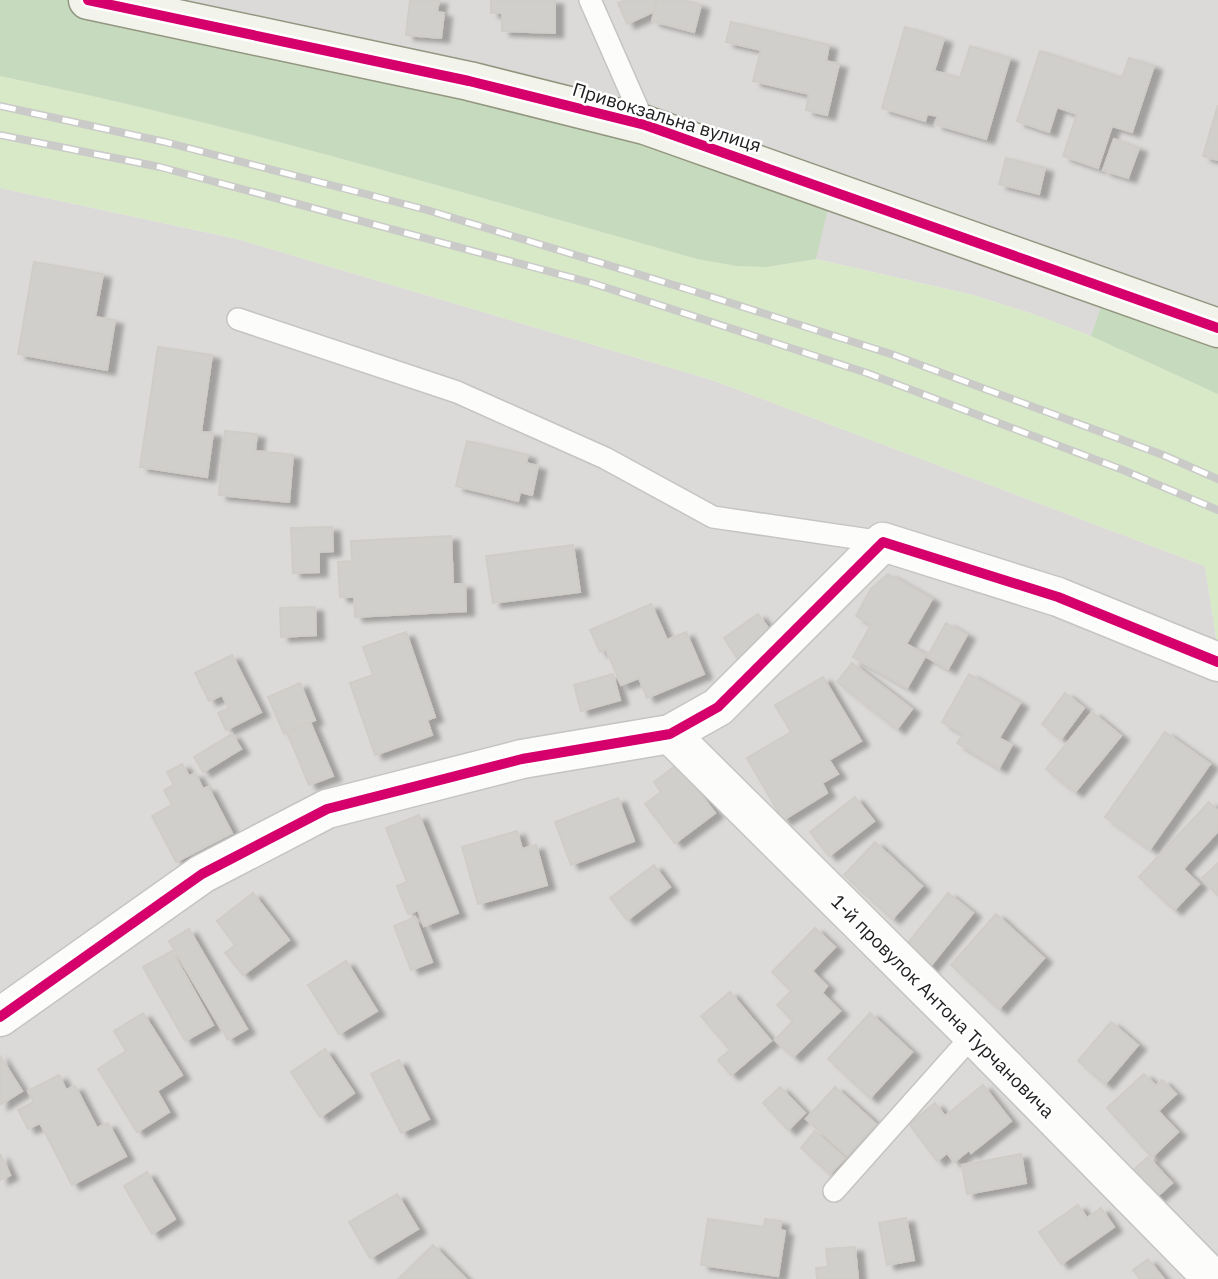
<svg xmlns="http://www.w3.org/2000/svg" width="1218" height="1279" font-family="'IBM Plex Sans',sans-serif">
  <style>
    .residential { fill: #dcdad8 }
    .grass { fill: #d8e9c7 }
    .forest { fill: #c6dabd }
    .building { fill: #d1cfcc; stroke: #d0ccc8; stroke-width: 2; filter: url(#shadow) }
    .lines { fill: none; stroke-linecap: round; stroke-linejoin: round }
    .lane-casing { stroke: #c5c4c3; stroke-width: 24 }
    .street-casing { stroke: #c5c4c3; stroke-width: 41 }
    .secondary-casing { stroke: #939680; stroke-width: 41 }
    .lane { stroke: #fcfcfb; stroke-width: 21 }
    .street { stroke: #fcfcfb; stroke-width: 38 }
    .secondary { stroke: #f2f3ea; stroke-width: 38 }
    .rail-casing { stroke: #cacac9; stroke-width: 8 }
    .rail { stroke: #fff; stroke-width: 5; stroke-dasharray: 16; stroke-linecap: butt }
    .cycleway-casing { stroke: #fff; stroke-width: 15 }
    .cycleway { stroke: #d6006c; stroke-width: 10 }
    .labels { text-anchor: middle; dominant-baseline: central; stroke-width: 5; stroke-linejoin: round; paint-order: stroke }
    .street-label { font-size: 19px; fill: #1e1e1e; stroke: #fff }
  </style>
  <defs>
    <filter id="shadow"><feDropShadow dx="8" dy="4.5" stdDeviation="2" flood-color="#0004"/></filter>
  </defs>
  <rect width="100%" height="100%" fill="#edebe7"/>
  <g class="residential">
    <path d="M0,0H1218V394L1091,336L1033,314L973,295L816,259L766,267L257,135L0,76Z"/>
    <path d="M0,188L237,239L712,380L1205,566L1218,649V1279H0Z"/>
  </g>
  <path class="grass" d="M0,76C236,124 466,194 697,259L736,266L766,267L816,259L973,295L1033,314L1091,336L1218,394V649L1205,566L712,380L237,239L0,188Z"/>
  <g class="forest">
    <path d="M0,0H88L832,191L816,259L766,267L736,266L697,259C466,194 236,124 0,76Z"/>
    <path d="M1107,290L1218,328V394L1091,336Z"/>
  </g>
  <g class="building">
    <path d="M410,0H439L437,12L444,13L441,38L406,35Z"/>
    <path d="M491,0H555V33L502,31V13H491Z"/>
    <path d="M626,0H656L657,2L655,11L627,24L618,3Z"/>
    <path d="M657,0H683L701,5L694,32L652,21Z"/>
    <path d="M731,22L829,45L826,61L839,64L827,115L806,110L809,94L753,81L761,50L726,42Z"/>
    <path d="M905,27L944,39L934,71L960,78L970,46L1010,58L986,139L935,124L938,116L927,114L925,121L882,108Z"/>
    <path d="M1040,51L1122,78L1129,58L1154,66L1132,132L1112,126L1098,168L1063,156L1077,114L1057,107L1049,132L1017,121Z"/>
    <path d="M1218,105V160L1203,156Z"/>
    <path d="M1114,139L1139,148L1128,178L1103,170Z"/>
    <path d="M1006,158L1045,168L1039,194L999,184Z"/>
    <path d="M34,262L103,274L95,317L115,320L107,370L18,354Z"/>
    <path d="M158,347L212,355L201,432L213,433L207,477L140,467Z"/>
    <path d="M225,431L257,434L255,451L293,455L289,502L219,495Z"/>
    <path d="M467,441L528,455L526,463L538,466L532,495L520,492L518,501L456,486Z"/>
    <path d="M332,527L333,551L319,552V572L293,573L291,528Z"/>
    <path d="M451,536L453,584H465L466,611L355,617L354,597H340L338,562L352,561L351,541Z"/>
    <path d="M573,545L580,592L493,603L486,556Z"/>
    <path d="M888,574L932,599L906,644L926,655L907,688L853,657L871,625L856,616L871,589Z"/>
    <path d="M651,604L667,640L686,632L704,674L647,698L639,678L621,685L606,649L600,652L590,630Z"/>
    <path d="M315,607L316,635L281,637L280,608Z"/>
    <path d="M758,614L774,636L739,661L724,638Z"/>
    <path d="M946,623L967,635L948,669L927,657Z"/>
    <path d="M406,632L435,717L427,720L432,735L375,755L350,683L373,675L363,647Z"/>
    <path d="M232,655L261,712L226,730L218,713L229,708L222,695L209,701L195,673Z"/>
    <path d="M852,663L912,709L897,729L837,682Z"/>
    <path d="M613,674L620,700L581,711L574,685Z"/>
    <path d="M969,674L1020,703L999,738L1012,745L999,768L957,743L963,734L942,722Z"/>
    <path d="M823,677L861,741L829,760L838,774L822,783L827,793L783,820L747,758L791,732L775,705Z"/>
    <path d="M300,683L315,720L284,734L268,697Z"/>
    <path d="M1065,693L1084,708L1061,739L1042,724Z"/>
    <path d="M1092,712L1121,736L1075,792L1046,769Z"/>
    <path d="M310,722L333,776L309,785L287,732Z"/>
    <path d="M1165,732L1210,764L1150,849L1105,817Z"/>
    <path d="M232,734L241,749L203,772L194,757Z"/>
    <path d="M182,764L189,776L195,773L203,789L208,787L232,833L176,862L152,816L172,805L164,790L174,785L167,772Z"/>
    <path d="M678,764L715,813L675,843L645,804L661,792L654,782Z"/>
    <path d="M855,797L874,821L829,856L810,832Z"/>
    <path d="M618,798L634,841L571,865L555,822Z"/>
    <path d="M1209,802L1218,811V831L1183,869L1199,884L1174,910L1139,877Z"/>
    <path d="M419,815L458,913L424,926L418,910L408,914L397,886L407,882L386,828Z"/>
    <path d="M517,831L522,849L536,845L547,885L478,904L462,847Z"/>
    <path d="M875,842L922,886L892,919L844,875Z"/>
    <path d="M1218,863V894L1217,895L1202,878Z"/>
    <path d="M654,865L670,887L627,920L610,898Z"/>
    <path d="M253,893L289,940L243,975L225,953L235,945L217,921Z"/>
    <path d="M948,893L973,913L928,969L903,949Z"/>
    <path d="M996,914L1044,958L999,1009L951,965Z"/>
    <path d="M415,917L432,962L411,970L394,926Z"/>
    <path d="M815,928L835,947L812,971L827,986L822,993L840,1011L793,1057L775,1040L793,1021L777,1005L791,991L772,972Z"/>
    <path d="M189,929L247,1029L228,1040L169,941Z"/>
    <path d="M172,951L213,1025L185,1041L143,967Z"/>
    <path d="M346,961L377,1011L339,1034L308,985Z"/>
    <path d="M730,992L771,1041L731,1075L718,1060L730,1050L701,1016Z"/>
    <path d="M143,1013L182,1075L157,1091L169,1112L137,1132L98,1069L126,1051L114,1031Z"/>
    <path d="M870,1013L912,1052L870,1098L828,1059Z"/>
    <path d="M1111,1022L1138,1045L1105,1084L1078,1061Z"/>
    <path d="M325,1049L354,1093L320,1117L291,1072Z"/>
    <path d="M0,1056L22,1091L0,1105Z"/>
    <path d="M399,1060L429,1119L401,1133L371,1074Z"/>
    <path d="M1144,1074L1156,1086L1162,1080L1176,1094L1158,1111L1178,1132L1152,1157L1107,1108Z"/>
    <path d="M59,1075L66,1090L75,1086L97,1128L108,1123L126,1156L72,1185L40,1123L28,1129L18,1110L34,1102L28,1091Z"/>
    <path d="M983,1085L1011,1121L971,1153L969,1150L954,1162L947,1153L937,1161L909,1124L935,1103L945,1116Z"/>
    <path d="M780,1087L805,1113L788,1130L763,1103Z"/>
    <path d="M835,1087L876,1124L847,1156L806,1119Z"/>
    <path d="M815,1131L845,1158L830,1174L801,1148Z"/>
    <path d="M0,1154L10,1175L0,1180Z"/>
    <path d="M1021,1154L1026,1183L967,1194L962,1165Z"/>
    <path d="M1148,1157L1172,1183L1154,1199L1130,1173Z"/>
    <path d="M147,1172L175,1219L152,1234L124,1186Z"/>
    <path d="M397,1194L418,1229L370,1258L349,1222Z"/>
    <path d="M1078,1205L1087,1218L1101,1208L1114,1227L1061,1264L1039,1232Z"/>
    <path d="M906,1218L914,1260L887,1265L879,1223Z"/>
    <path d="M708,1219L764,1227L765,1219L781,1221L780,1230L785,1231L778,1276L701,1265Z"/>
    <path d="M433,1245L466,1279H398Z"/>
    <path d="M855,1247L858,1279H817L816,1268L828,1267L826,1249Z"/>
    <path d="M1148,1259L1164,1279H1140L1133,1270Z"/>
  </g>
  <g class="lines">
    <defs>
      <g id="lane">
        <path d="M590,0L645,125"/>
        <path d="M238,319L457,392L605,458L713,517L883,542"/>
        <path d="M834,1191L973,1035"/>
      </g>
      <g id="street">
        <path d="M670,734L973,1035L1213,1279"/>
        <path d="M0,1017L202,874L327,809L522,759L670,734L718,707L883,542L1058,597L1218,662"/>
      </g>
      <path id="secondary" d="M88,0L469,81L645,125L1218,328"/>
    </defs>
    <use href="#lane" class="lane-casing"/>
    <use href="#street" class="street-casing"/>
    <use href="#secondary" class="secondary-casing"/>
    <use href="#lane" class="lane"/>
    <use href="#street" class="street"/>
    <use href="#secondary" class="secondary"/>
    <defs>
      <g id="rail">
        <path d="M0,106L165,142L427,210L690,290L891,354L1163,455L1218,479"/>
        <path d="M0,135L160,167L592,283L867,373L1123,470L1218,510"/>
      </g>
    </defs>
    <use href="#rail" class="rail-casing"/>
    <use href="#rail" class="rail"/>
    <defs>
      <g id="cycleway">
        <path d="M88,0L469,81L645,125L1218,328"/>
        <path d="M0,1017L202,874L327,809L522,759L670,734L718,707L883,542L1058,597L1218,662"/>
      </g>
    </defs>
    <use href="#cycleway" class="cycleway-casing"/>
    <use href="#cycleway" class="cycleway"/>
  </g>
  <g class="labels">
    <g class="street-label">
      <text transform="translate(667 117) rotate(17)">Привокзальна вулиця</text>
      <text transform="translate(943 1006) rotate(45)">1-й провулок Антона Турчановича</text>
    </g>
  </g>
</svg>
